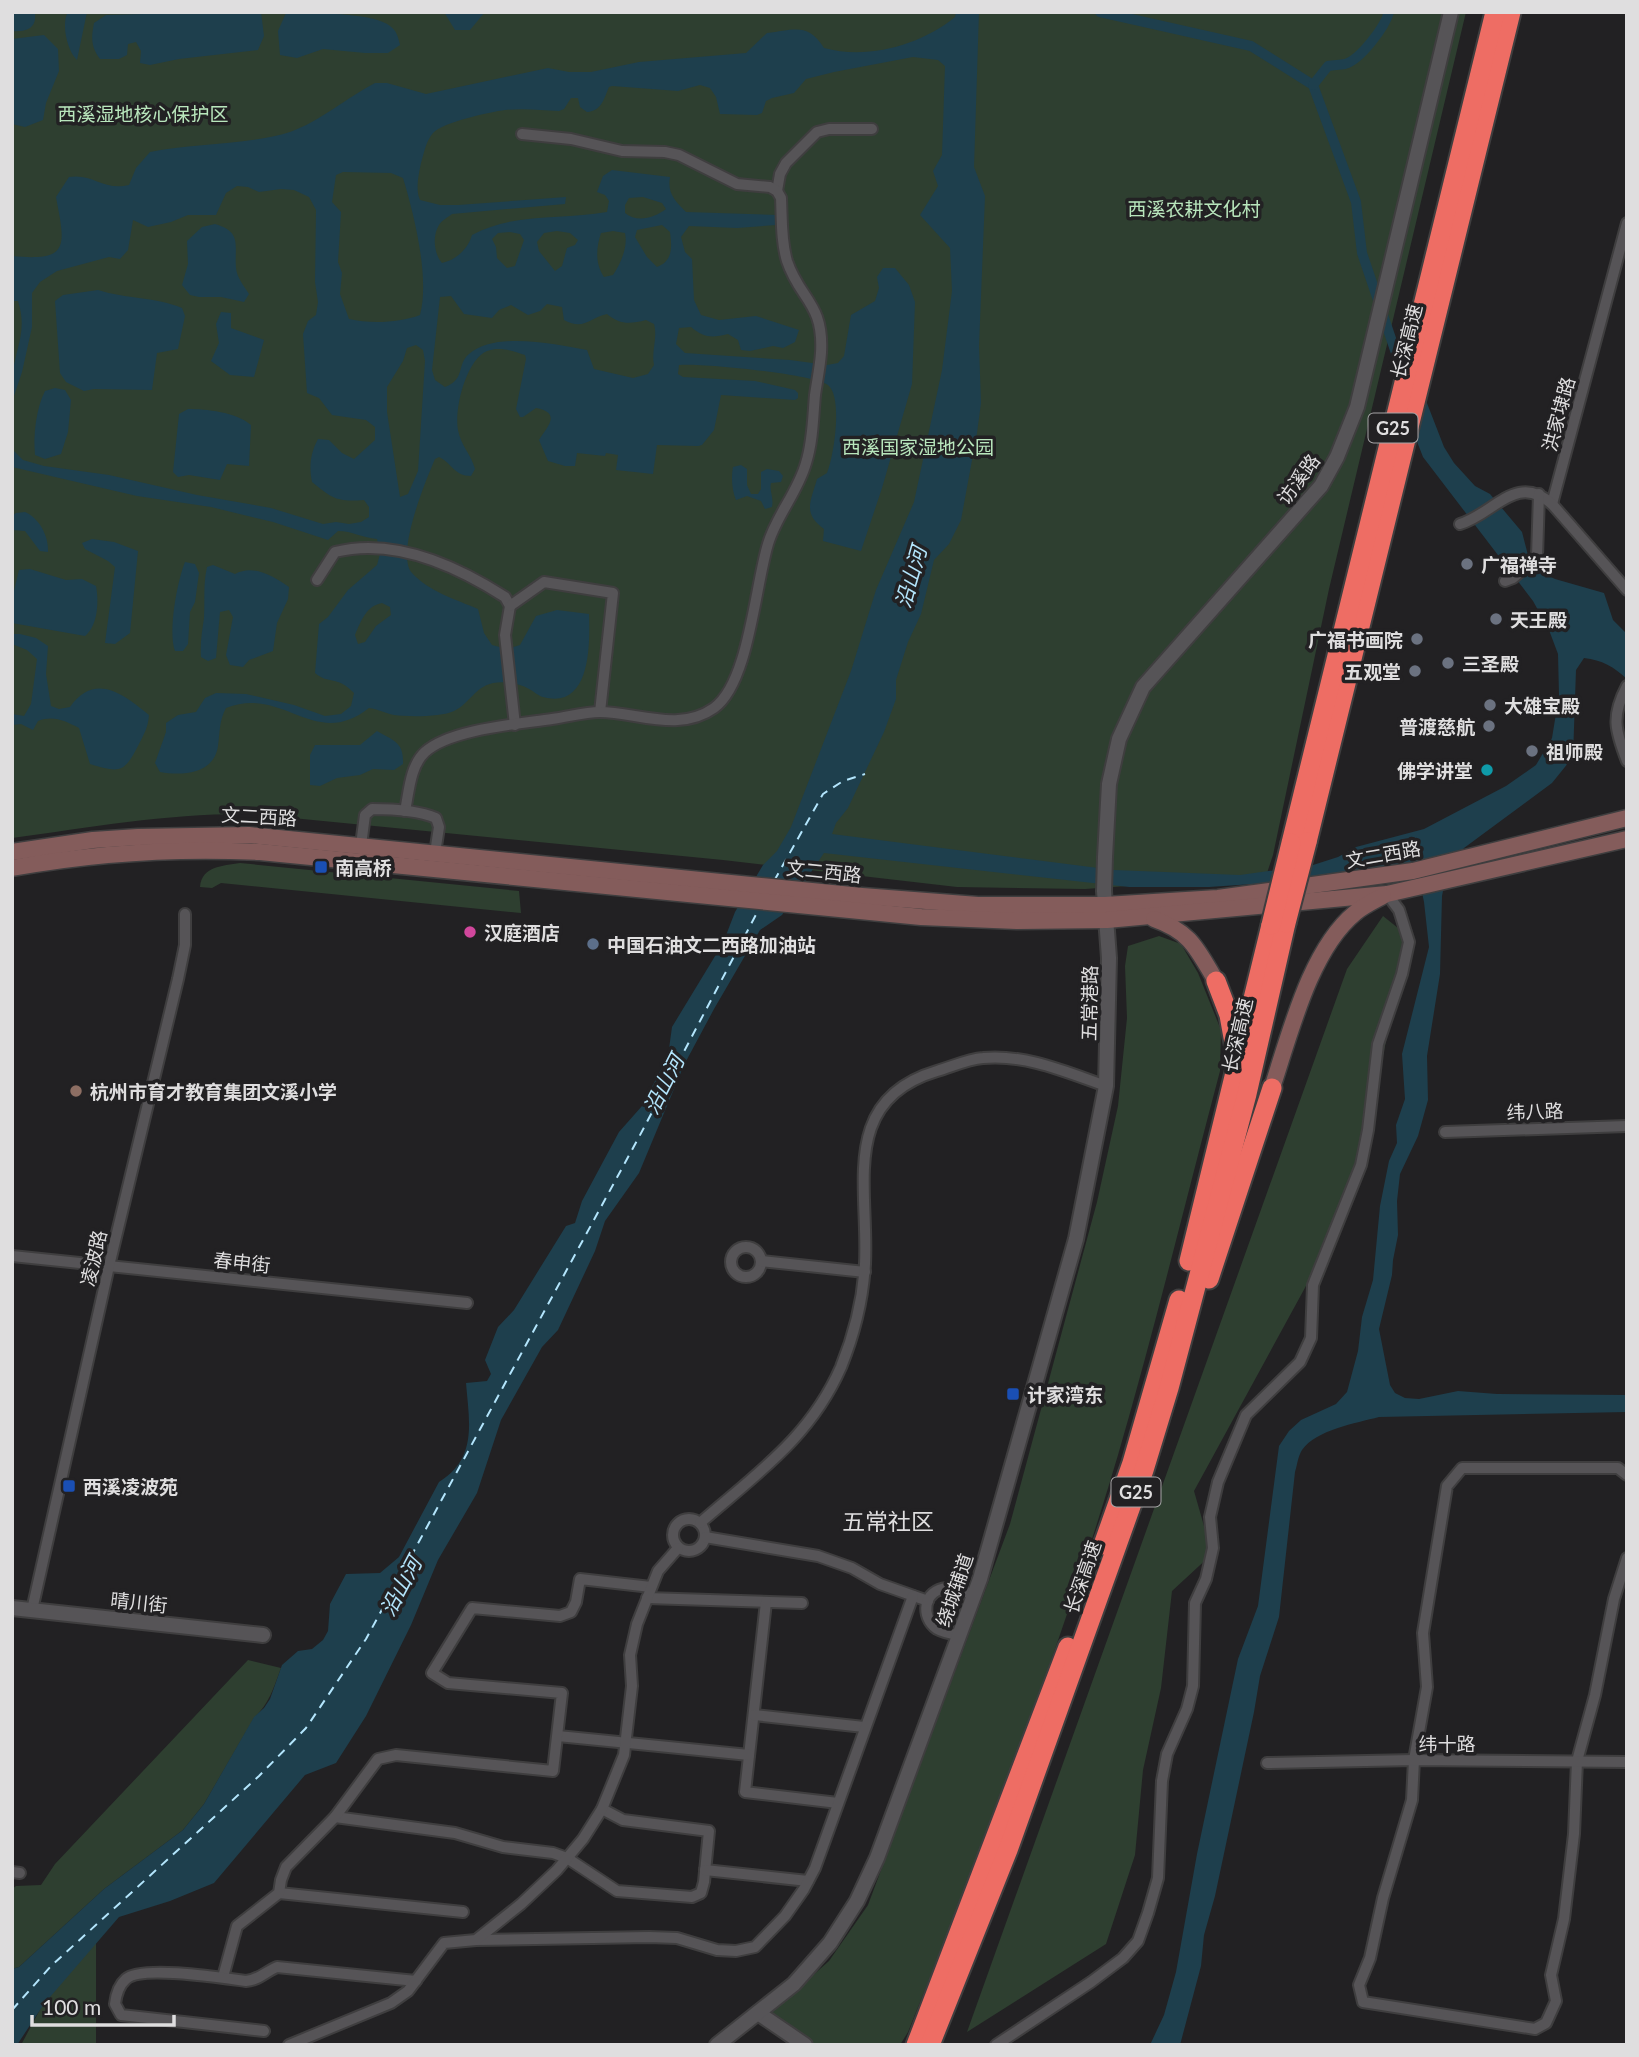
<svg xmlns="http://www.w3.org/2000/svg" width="1639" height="2057" font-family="Lato,'Noto Sans SC',sans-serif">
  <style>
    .green { fill: #2e3f30 }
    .water { fill: #1e3f4d; fill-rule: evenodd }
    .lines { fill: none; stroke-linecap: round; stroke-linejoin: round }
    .canal { stroke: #1e3f4d; stroke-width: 10 }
    .ferry { stroke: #b3e5fc; stroke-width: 2; stroke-dasharray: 9 7; stroke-linecap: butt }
    .minor-casing { stroke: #3f3e3f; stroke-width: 14 }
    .tertiary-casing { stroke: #3f3e3f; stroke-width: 18 }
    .secondary-casing { stroke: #3f3e3f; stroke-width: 19 }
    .motorway-casing { stroke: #3f3e3f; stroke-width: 23 }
    .minor { stroke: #565457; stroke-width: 10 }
    .tertiary { stroke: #565457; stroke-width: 14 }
    .secondary { stroke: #845c5b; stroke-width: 16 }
    .motorway { stroke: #ee6d64; stroke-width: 19 }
    .motorway-bridge-casing { stroke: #3f3e3f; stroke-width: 23; stroke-linecap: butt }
    .motorway-bridge { stroke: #ee6d64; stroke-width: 19 }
    .worship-dot { fill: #6b7280; stroke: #222123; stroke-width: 2.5 }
    .culture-dot { fill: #0f9aa8; stroke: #222123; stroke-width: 2.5 }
    .transit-dot { fill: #1a4fb4; stroke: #222123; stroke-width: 2.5 }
    .hotel-dot { fill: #d1479c; stroke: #222123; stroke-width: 2.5 }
    .service-dot { fill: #5c6f8a; stroke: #222123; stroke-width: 2.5 }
    .education-dot { fill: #8d6e63; stroke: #222123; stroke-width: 2.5 }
    .labels { text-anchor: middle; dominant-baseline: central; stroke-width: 7; stroke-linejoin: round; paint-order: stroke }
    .shield { fill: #222123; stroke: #a6a5a7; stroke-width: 2 }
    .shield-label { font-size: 18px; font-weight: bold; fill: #dfdedf }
    .park-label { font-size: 19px; fill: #b8e6bc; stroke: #222123 }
    .street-label { font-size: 19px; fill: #dfdedf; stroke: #222123 }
    .poi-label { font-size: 19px; font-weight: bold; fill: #dfdedf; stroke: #222123; text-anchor: start }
    .water-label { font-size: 21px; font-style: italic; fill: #b3e5fc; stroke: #222123 }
    .quarter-label { font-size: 23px; fill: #dfdedf; stroke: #222123 }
  </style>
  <rect width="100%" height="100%" fill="#222123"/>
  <g class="green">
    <path d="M12,12H1466L1329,589L1273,855L1266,876L1085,889L957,887L723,860L251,814C171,813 92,827 12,838Z"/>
    <path d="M240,863L519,891L521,913L221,883L212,888L200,887C202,866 222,866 240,863Z"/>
    <path d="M1383,916L1408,936L1369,1123L1330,1242L1194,1491L1212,1554L1172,1591L1161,1688L1143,1770L1135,1855L1106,1944L967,2032L1347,969Z"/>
    <path d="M1159,936L1181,944L1198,973L1221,1030L1220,1071C1186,1199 1155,1328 1118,1455C1060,1651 985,1842 908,2032L900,2045H813L774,2022L769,2014L829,1961L868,1905L1010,1524L1097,1202L1118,1106L1127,1018L1125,966L1128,946Z"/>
    <path d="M248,1660L281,1668C274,1687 269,1704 254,1718L204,1804L183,1830L104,1889L19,1967L12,1969V1889L16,1886L41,1885L55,1864Z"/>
    <path d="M96,1940V2045H21L43,2004Z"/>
  </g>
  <g class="water">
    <path d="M12,12H35C37,29 26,32 12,31Z"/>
    <path d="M68,12H87L77,60C67,51 61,23 68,12Z"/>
    <path d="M216,12H261L264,36L258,50L179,59L150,65L140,63L141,51L136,42L128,44L127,55L119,59H100C91,47 91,38 94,23L106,15Z"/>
    <path d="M444,12H485L470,30H455Z"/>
    <path d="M956,12H979L974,167L985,196L979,346L981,403L977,433L961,520L949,544L934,560L921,614L908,642L896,680V699L884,732L848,808L836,823L832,834L1114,870L1240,875L1313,865L1338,857L1356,847L1424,829L1506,786L1536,765L1552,738L1559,695L1558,654L1549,630L1533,601L1423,457L1416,439L1425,398L1444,447L1454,463L1475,486L1490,494L1522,532L1529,559L1538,571L1555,579L1604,593L1613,620L1627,634V679C1614,667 1602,660 1584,658L1576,670L1573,757L1552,783L1464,848L1447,871L1442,896L1440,974L1427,1056L1428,1100L1418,1136L1400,1174L1397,1201L1398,1235L1393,1260L1392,1275L1379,1329L1390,1385L1395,1393L1405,1398L1419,1399L1458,1391L1497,1394L1627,1395V1412L1379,1417C1356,1423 1316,1430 1302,1450C1298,1456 1297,1466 1295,1472L1279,1617L1260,1676L1254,1712L1215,1896L1204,1935L1201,1966L1180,2045H1150L1164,2015L1176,1972L1197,1854L1238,1659L1258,1606L1279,1446L1289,1431L1301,1420L1336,1404L1347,1392L1358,1351L1362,1317L1373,1280L1380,1206L1389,1161L1397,1143L1396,1125L1405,1099L1402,1054L1429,947L1424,902L1418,873L1209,887H1129L824,853L782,915L760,930L714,1009L684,1065L639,1173L605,1221L595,1251L558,1330L542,1347L501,1420L477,1493L438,1560L411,1625L366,1716L336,1763L305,1775L214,1883L170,1901L119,1917L44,2004L17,2045H12V1969L19,1967L104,1889L183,1830L204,1804L254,1717L264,1708L270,1699L282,1665L298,1651L312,1649L323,1640L328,1631L330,1604L346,1574L380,1573L399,1557L439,1482C478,1458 469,1421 466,1383L487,1381L491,1374L485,1360L498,1327L514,1310L566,1226L575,1223L582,1201L619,1132L642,1106L668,1056L672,1027L723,943L735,912L763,865L777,851L791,827L851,671L876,590L914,502L942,370L952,291L950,248L920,215L938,186L933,171L942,155L945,66L938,60L913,57L834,72L806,79L794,93L772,98L766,101L762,113L757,115L720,114L716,97L710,88L700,85L678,91L612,86L609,87C604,98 602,111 587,112L580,107L578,98H571L564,109L559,111C542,110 522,108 505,110C490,112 443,122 433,133C426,141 424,153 421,163C419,173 415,190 420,200L440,205H458L566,197L565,204L452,214C448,217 441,221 439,225C432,236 434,254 442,263C456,260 468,249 472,235C514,212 563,220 607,212L609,201L605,195L597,192L603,176L612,170L670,177C667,193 675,201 686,212L777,215L776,225L737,228L689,226L681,237L685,252L692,259L694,300L701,315L719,320L756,316L799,330L795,342L783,348L773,346L750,351L741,350L738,340L728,334C712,338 704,338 691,327L679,328L676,344L685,353L790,360L827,365L838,363L844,356L851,315L875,301L879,288L877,277L883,268H895L909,285L915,302L912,384L882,488L861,551L823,541L824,529C802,513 811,501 817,479L827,473C834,456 843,397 828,385C813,374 701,363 679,365L678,374L683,377L755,381L795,390L798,393V398L795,400L721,395L714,430L702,445L698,446L657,445L653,474L616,470L618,455L606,453L605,456L577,453L575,466H565L548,461L539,440C546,428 563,413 536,408L523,417H520L516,409L526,359L525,355C513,351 500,346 487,351C466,360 454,409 458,430C461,446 471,454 475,469L471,476C454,476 452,463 439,457L435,459C426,480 395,554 412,573C428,591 457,600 478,609L484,633L492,645L507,649L520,645L536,616L557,610L589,614C590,644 591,710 543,697C538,696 534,691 529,689C519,683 504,681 493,683C475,687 469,704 454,711C442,717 408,717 394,715C385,713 378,709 369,708C315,751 283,685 226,708C219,721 220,732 218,746C214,774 183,776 160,772L155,763L166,732V723L178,715L196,712L205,698L216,693L246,694L294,705L325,716L341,714L351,706L354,693C337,675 329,685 315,673L319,624L328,617L348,590L377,565L380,554L377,539C363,538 352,531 338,531L328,540L273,522L211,507L137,496L12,467V449L23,460L44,466L109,475L197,495L271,508L323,524L336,522L349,524L361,522L369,517V507L364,500C337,502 333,499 312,482C309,467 310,454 318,439L329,440L342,453L354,459L375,440V427L366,420L332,415L319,398L307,393L303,334L308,321L316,315L318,302L315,282L316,210L309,197L294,190L281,189L259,192L248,187L237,186L226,193L216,215H188L171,222L148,227L133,220L128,250L120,259L109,257L57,271L40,282L32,293V327L22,372L14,396L12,417C12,404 11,390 12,378C15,348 28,332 18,301H12V256C71,262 65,245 56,197L69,177C93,173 103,191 129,185L136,168L150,152C193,143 250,145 290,132C321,121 346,98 375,83H387L426,94L548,68L569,72H591L639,62L746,53L767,33C794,30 808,22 824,48C868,60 921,45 955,17ZM343,172L391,173L403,178C414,214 430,278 420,315C399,323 370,324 349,319L340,294L342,273L338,262L341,212L332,202L336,175ZM643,197L662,203L666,209C654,218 637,223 625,213V205L629,198ZM662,225L670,232C672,247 673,261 657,267L647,257L635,237L637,230ZM557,231L570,233L578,240L575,245L567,248L562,266L555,271L539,251L537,242L544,233ZM613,231L625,233C628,247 621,263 613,275L604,277C595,264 596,248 601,233ZM510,232L520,234L524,240L515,266L507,268L497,258L496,247L492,239L498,233ZM451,296L464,314L492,318L499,310L511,305L528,315L540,311L547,304L562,307L564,320C584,331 589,318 607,314C620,325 630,324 646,320L654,324C658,339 651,350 654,365L648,374L633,378L594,369L587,350C556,344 495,331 469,354C456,365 466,379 445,387L435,380L432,370L440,297ZM416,345L423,350L425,361L418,471L408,494L400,497L387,412V387L403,361L407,348ZM382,603L390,607L391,615L376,626L365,642L358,644L355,635C361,621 366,606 382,603Z"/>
    <path d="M286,13C310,13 373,12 390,26C397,31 398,37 400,45L388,53H365L323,49L297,58L280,55L278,31Z"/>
    <path d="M44,35L58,49L59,71L46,103L43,120L25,127L12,124V39Z"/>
    <path d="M215,224C243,232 234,246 236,268C237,278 244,286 249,294L244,302L221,297H199L190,295L182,285L188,264L187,241L202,227Z"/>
    <path d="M98,290C126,299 156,297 182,308L185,316L178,349L157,353L152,390L94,389L84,391L66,382L60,373L55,301L63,295Z"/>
    <path d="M221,312L231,313V328L264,340L254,377L230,375L211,361L219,343L216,324Z"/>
    <path d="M55,388L65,390L71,400L68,432L61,454L45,459L35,455C33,435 36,409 45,391Z"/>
    <path d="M188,409C206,409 236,412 251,425L249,466L227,464L220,480L189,475L178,477L173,472L179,414Z"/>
    <path d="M741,465L747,469V485L751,494H758L761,489V472L767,469L779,471L783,476L781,482L771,483C769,491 774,497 772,507L765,509L761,501L747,496L736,500C732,490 731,478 733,467Z"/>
    <path d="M25,512C39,518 49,536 48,552L40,551L25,531L12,530V516L16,513Z"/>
    <path d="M92,539L114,542L138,551L130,633L115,644L105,643L115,567L108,561L85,549L82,543Z"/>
    <path d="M185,562L195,564L199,573L195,602L190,612L188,644L183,651H175C168,631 177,582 185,562Z"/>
    <path d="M213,565L235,574C253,564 273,576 289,587L288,599L277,623L273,651L249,660L243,667L230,665L226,655L233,617L229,610L220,612L216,658L208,661L201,657C200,643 202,632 204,618C205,601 203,584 207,567Z"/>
    <path d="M30,569L66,580L82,579L96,586C99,601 98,626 85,636L12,623V599L19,570Z"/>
    <path d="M20,634L36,638L48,646L46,674L51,706L59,709L70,707C95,672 123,694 149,715C148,728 144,734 138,746C124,773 120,773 90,764L79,728C65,721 54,715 38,721L33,730L21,724L12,725V714L24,716L31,704L37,659L27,650L12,644V634Z"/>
    <path d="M377,731C394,741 404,742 403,764L394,770L373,769L360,775L337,778L320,786L310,785V755L315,745H360Z"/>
  </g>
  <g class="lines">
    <g class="canal">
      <path d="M1100,12L1251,46L1313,85L1356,202L1362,253L1400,365"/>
      <path d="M1313,85L1328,66C1333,65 1340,65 1345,64C1360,60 1385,27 1389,12"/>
    </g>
    <g class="ferry">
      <path d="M774,881L823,794L843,781L865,774"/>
      <path d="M12,2010L51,1966L259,1776L306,1728L366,1639L639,1137L760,907"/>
    </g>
    <defs>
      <g id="minor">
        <path d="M777,191L780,174L786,163L817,132L829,129H872"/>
        <path d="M1552,504L1627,223"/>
        <path d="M1460,524C1494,514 1516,472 1552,504L1627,590"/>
        <path d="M317,580L335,552C394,537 457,566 505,597L510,606L505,635L515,725"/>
        <path d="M1505,581L1513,578L1537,557L1539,494"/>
        <path d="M510,606L544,582L613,593L600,712"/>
        <path d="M1627,686C1611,716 1615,730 1627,761"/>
        <path d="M405,811C409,792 410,766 425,752C450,729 519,724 552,719C568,717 584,712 600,712C636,712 679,733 714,708C749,683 755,586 768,544C776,516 798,492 806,463C813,441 813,417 815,395C817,381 820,367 821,353C824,303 800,300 787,261C781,241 782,218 781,198L777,191L770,187L737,184L679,155L665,152L622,151L571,139L522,134"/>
        <path d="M361,845L365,815L372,809C392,809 417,810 436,818L439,827L435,853"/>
        <path d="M1445,1132L1627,1126"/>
        <circle cx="746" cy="1262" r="15"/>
        <path d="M12,1256L467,1303"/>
        <path d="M761,1261L865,1272"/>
        <path d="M1627,1475L1618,1468H1462L1447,1486L1423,1633L1427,1687L1414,1760L1412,1800L1383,1898L1370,1958L1359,1985L1363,2002L1535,2029L1546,2023L1556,2001L1551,1975L1564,1919L1574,1834L1577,1761L1595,1695L1614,1599L1627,1558"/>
        <circle cx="689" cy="1535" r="16"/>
        <path d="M700,1523C756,1474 810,1438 841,1367C854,1335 863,1298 865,1264C869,1187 839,1100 937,1071C951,1067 968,1059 983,1058C1026,1054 1066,1072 1106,1086"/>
        <path d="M705,1537L818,1556L852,1568L880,1584L928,1601"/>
        <path d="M647,1598L802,1603"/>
        <path d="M766,1602L745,1792L838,1803"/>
        <path d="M32,1610L109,1266L178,979L185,945V914"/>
        <path d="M959,1635C952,1634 944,1633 937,1629C920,1617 923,1590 947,1588C956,1587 965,1592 974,1595"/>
        <path d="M754,1715L864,1727"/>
        <path d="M558,1736L749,1755"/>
        <path d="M1267,1763L1414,1760L1627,1762"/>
        <path d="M335,1817L455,1833L503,1847L553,1853L567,1858L617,1891L692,1897L701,1893L704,1882L709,1831L623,1820L602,1809"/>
        <path d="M705,1870L808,1881"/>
        <path d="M12,1872L20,1873"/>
        <path d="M279,1893L463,1912"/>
        <path d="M476,1940L649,1937L677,1938L717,1950L736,1951L755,1947L785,1916L804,1889L815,1868L913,1596"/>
        <path d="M223,1977L237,1926L279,1893L281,1880L286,1867L335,1817L378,1759L396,1755L553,1771L562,1693L448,1683L432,1673L472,1608L560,1616L571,1612L576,1602L580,1579L651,1587"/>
        <path d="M264,2031L121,2015L115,2004C116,1995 118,1986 126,1979C141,1965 224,1978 246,1981C259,1980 265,1972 277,1967L416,1981"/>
        <path d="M289,2045L391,2003L408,1991L444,1943L476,1940L521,1904L557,1870L583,1839L602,1809L624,1755L632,1686L630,1655L637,1624L658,1571L678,1548"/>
        <path d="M996,2045L1091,1982L1123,1958L1138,1941L1148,1913L1158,1878L1162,1781L1167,1754L1187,1709L1193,1686L1195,1603L1206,1579L1213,1548L1210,1517L1218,1482L1246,1415L1300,1362L1311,1338L1313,1285L1361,1165L1368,1130L1378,1044L1402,974L1409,942L1399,910L1387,894"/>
      </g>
      <g id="tertiary">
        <path d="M12,1608L263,1635"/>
        <path d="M758,2013L805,2045"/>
        <path d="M717,2045L794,1984L830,1943L857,1901L877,1858L980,1579L1076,1239L1106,1086L1109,958L1104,891L1105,857L1109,784L1119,739L1143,687L1321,486L1337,457L1357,407L1451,12"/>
      </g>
      <g id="secondary">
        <path d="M12,852L93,840L138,837L249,835L862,896L978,905H1105L1218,898L1413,871L1627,818"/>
        <path d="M12,868C94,853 177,848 260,852L921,917L1017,921L1107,920L1387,894L1627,839"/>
        <path d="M1154,919C1191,932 1197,949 1216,981"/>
        <path d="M1272,1088C1290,1034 1310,950 1355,913C1363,906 1374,901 1383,896"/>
      </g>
      <g id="motorway">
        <path d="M1307,842L1511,12"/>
        <path d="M1291,843L1495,12"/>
        <path d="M1216,981L1229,1015L1236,1054"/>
        <path d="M1189,1261L1271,925"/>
        <path d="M1209,1279L1272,1088"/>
        <path d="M1103,1545L1132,1463L1179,1300"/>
        <path d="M916,2045L1068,1647"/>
        <path d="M930,2045L1008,1850L1144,1470L1169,1388L1247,1094L1286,923"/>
      </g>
    </defs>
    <use href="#minor" class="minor-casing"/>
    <use href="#tertiary" class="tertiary-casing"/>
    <use href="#secondary" class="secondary-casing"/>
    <use href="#motorway" class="motorway-casing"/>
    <use href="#minor" class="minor"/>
    <use href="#tertiary" class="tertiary"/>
    <use href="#secondary" class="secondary"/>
    <use href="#motorway" class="motorway"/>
    <defs>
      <g id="motorway-bridge">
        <path d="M1286,923L1307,842"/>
        <path d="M1271,925L1291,843"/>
      </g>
    </defs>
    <use href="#motorway-bridge" class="motorway-bridge-casing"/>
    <use href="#motorway-bridge" class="motorway-bridge"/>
  </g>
  <g class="worship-dot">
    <circle cx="1467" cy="564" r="7"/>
    <circle cx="1496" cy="619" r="7"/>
    <circle cx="1417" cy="639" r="7"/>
    <circle cx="1448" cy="663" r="7"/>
    <circle cx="1415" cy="671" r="7"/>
    <circle cx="1490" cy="705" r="7"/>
    <circle cx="1489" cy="726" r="7"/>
    <circle cx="1532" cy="751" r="7"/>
  </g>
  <circle class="culture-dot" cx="1487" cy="770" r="7"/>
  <g class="transit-dot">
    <rect x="314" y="860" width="14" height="14" rx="3.5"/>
    <rect x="1006" y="1387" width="14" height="14" rx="3.5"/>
    <rect x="62" y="1479" width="14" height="14" rx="3.5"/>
  </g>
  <circle class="hotel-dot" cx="470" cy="932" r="7"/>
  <circle class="service-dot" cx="593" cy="944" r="7"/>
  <circle class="education-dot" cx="76" cy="1091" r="7"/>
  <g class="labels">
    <g class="shield">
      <rect x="1368.5" y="413.5" width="49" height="29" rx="5"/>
      <rect x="1111.5" y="1477.5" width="49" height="29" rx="5"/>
    </g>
    <g class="shield-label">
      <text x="1393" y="428">G25</text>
      <text x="1136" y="1492">G25</text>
    </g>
    <g class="park-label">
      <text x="143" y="113">西溪湿地核心保护区</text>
      <text x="1194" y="208">西溪农耕文化村</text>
      <text x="918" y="446">西溪国家湿地公园</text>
    </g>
    <g class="street-label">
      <text transform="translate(1406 341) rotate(-76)">长深高速</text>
      <text transform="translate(1558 414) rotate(-75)">洪家埭路</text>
      <text transform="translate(1298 479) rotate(-54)">访溪路</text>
      <text transform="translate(259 816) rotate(3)">文二西路</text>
      <text transform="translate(1383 854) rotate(-10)">文二西路</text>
      <text transform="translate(824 871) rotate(6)">文二西路</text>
      <text transform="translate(1089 1003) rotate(-89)">五常港路</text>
      <text transform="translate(1237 1035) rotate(-77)">长深高速</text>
      <text transform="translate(1535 1111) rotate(-2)">纬八路</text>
      <text transform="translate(93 1258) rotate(-77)">凌波路</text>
      <text transform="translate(242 1262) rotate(6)">春申街</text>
      <text transform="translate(1082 1577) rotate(-71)">长深高速</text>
      <text transform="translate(954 1590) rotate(-71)">绕城辅道</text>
      <text transform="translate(139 1602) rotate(6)">晴川街</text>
      <text x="1447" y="1743">纬十路</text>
    </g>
    <g class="poi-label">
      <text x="1481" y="564">广福禅寺</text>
      <text x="1510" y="619">天王殿</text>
      <text x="1403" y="639" text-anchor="end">广福书画院</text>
      <text x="1462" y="663">三圣殿</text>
      <text x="1401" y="671" text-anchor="end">五观堂</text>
      <text x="1504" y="705">大雄宝殿</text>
      <text x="1475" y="726" text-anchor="end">普渡慈航</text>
      <text x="1546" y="751">祖师殿</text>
      <text x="1473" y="770" text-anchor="end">佛学讲堂</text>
      <text x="335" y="867">南高桥</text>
      <text x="484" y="932">汉庭酒店</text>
      <text x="607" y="944">中国石油文二西路加油站</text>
      <text x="90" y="1091">杭州市育才教育集团文溪小学</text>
      <text x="1027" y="1394">计家湾东</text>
      <text x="83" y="1486">西溪凌波苑</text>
    </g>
    <g class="water-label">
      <text transform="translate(910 577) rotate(-74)">沿山河</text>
      <text transform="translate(663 1084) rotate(-63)">沿山河</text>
      <text transform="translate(400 1586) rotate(-62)">沿山河</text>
    </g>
    <g class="quarter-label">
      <text x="888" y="1521">五常社区</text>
    </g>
  </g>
  <rect width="1639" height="2057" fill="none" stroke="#dfdedf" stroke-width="28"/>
  <path d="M32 2015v10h142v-10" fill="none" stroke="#dfdedf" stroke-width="3.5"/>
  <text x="42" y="2015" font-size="21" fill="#dfdedf" stroke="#222123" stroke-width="5" paint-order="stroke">100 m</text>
</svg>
